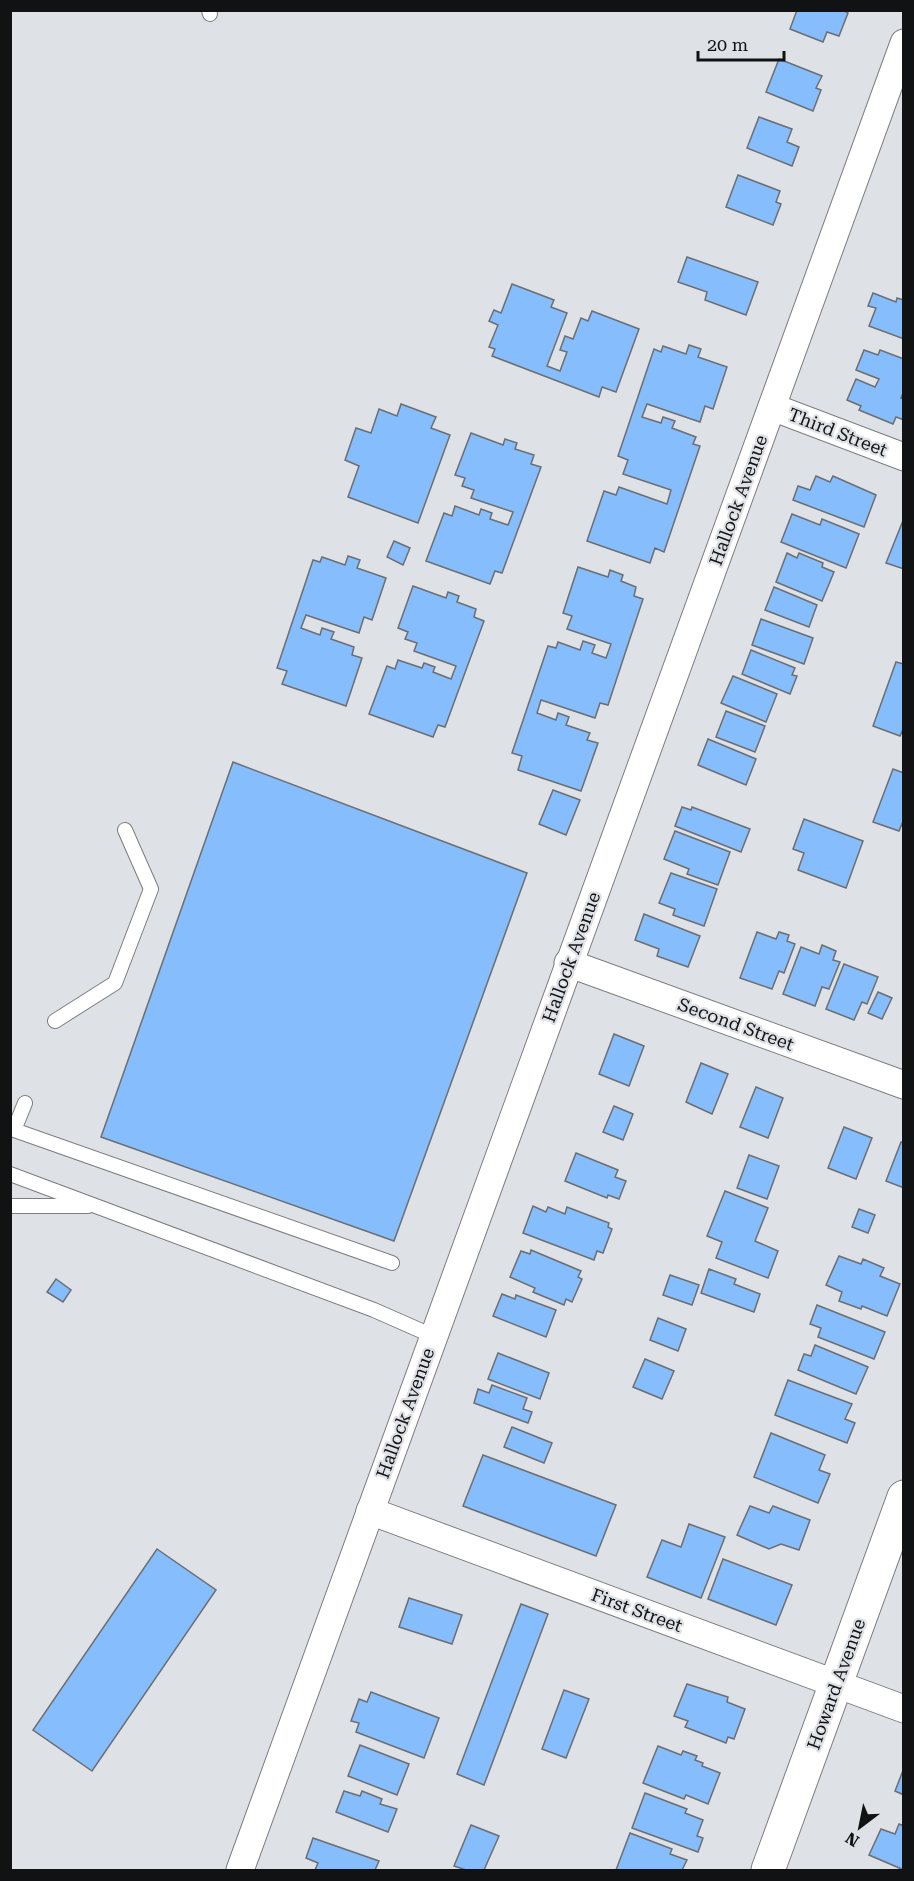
<svg xmlns="http://www.w3.org/2000/svg" width="914" height="1881" font-family="'Roboto Serif',serif">
  <style>
    .building { fill: #85bdfd; stroke: #6c6e72; stroke-width: 1.5 }
    .lines { fill: none; stroke-linecap: round; stroke-linejoin: round }
    .service-casing { stroke: #7b7e81; stroke-width: 16 }
    .minor-casing { stroke: #7b7e81; stroke-width: 29 }
    .secondary-casing { stroke: #7b7e81; stroke-width: 35 }
    .service { stroke: #fff; stroke-width: 14 }
    .minor { stroke: #fff; stroke-width: 27 }
    .secondary { stroke: #fff; stroke-width: 33 }
    .labels { text-anchor: middle; dominant-baseline: central; stroke-width: 4.5; stroke-linejoin: round; paint-order: stroke }
    .street-label { font-size: 18px; fill: #111213; stroke: #dee1e5 }
  </style>
  <rect width="100%" height="100%" fill="#dee1e5"/>
  <g class="building">
    <path d="M797,10H843L848,13L839,36L827,32L823,42L790,29Z"/>
    <path d="M779,59L822,76L816,88L821,90L813,111L766,92Z"/>
    <path d="M759,117L792,129L787,142L799,147L792,166L747,148Z"/>
    <path d="M738,175L780,191L776,202L781,204L773,225L726,207Z"/>
    <path d="M687,257L758,282L746,315L705,300L707,292L678,282Z"/>
    <path d="M512,284L554,300L551,307L567,313L547,366L560,371L567,352L560,350L565,336L573,339L581,318L588,321L592,311L639,329L616,392L602,387L599,397L492,356L495,349L489,347L498,325L489,321L494,310L501,313Z"/>
    <path d="M873,293L896,302L897,298L904,300V339L869,326L876,308L868,306Z"/>
    <path d="M689,345L701,349L698,357L727,367L713,409L705,406L700,422L647,404L642,417L661,423L663,417L675,421L672,428L696,437L693,444L700,446L664,552L655,548L650,563L587,541L604,491L616,495L619,487L667,504L671,490L623,474L628,460L618,456L654,349L661,352L663,346L686,354Z"/>
    <path d="M864,350L878,355L880,350L904,359V391L901,398L904,399V420L896,417L893,424L859,410L861,406L847,400L856,379L875,387L879,379L856,370Z"/>
    <path d="M401,404L436,417L431,428L450,435L418,523L348,497L359,466L345,460L356,428L371,433L379,409L397,416Z"/>
    <path d="M471,433L503,445L505,439L517,443L515,449L534,455L531,464L541,467L502,573L495,571L490,584L426,561L444,513L452,516L455,506L479,515L481,509L492,513L490,519L508,525L513,512L471,498L474,490L462,486L465,478L455,475Z"/>
    <path d="M816,476L830,482L833,476L876,495L864,527L793,500L798,486L810,490Z"/>
    <path d="M792,514L820,525L822,519L859,534L846,568L781,542Z"/>
    <path d="M904,518V569L886,563Z"/>
    <path d="M394,541L410,548L403,565L387,557Z"/>
    <path d="M787,553L797,558L799,553L823,563L822,567L834,572L822,601L776,582Z"/>
    <path d="M348,556L360,560L357,568L386,578L372,620L364,617L359,633L306,615L301,628L320,635L322,628L334,632L331,639L354,647L352,655L362,658L346,706L282,684L287,671L277,668L313,560L320,562L322,557L345,565Z"/>
    <path d="M578,567L608,577L610,570L623,575L621,581L636,587L634,596L643,599L608,705L600,703L595,718L541,700L537,713L556,720L558,713L569,717L566,725L590,733L587,740L598,743L581,791L518,770L522,756L512,753L548,646L556,648L558,642L580,650L583,641L595,645L592,653L606,658L611,644L567,629L572,616L563,613Z"/>
    <path d="M413,586L446,598L448,592L459,596L457,602L476,609L474,617L484,621L445,727L438,725L433,737L369,714L387,666L395,669L398,660L422,668L424,663L435,667L433,672L451,679L456,666L414,651L417,643L405,639L408,632L398,628Z"/>
    <path d="M774,587L817,605L809,627L765,610Z"/>
    <path d="M761,619L813,638L804,664L752,645Z"/>
    <path d="M751,650L795,668L792,675L797,676L790,694L742,674Z"/>
    <path d="M896,662L904,664V727L900,736L873,726Z"/>
    <path d="M733,676L777,694L766,722L721,703Z"/>
    <path d="M726,711L765,726L755,752L716,737Z"/>
    <path d="M708,739L756,759L746,785L698,765Z"/>
    <path d="M233,762L527,873L394,1241L101,1137Z"/>
    <path d="M893,769L904,773V819L899,831L873,822Z"/>
    <path d="M553,790L580,800L566,835L539,824Z"/>
    <path d="M682,807L691,810L692,807L750,829L741,852L675,826Z"/>
    <path d="M804,819L863,841L846,888L798,870L804,853L793,849Z"/>
    <path d="M675,831L730,852L718,885L687,874L689,869L664,859Z"/>
    <path d="M671,873L717,889L704,926L673,915L675,909L659,903Z"/>
    <path d="M644,914L700,936L688,967L657,956L659,949L635,940Z"/>
    <path d="M757,932L776,939L779,932L789,935L787,941L795,944L784,973L779,971L772,989L740,978Z"/>
    <path d="M822,945L836,951L833,960L840,962L829,989L822,987L815,1006L783,994L801,947L819,954Z"/>
    <path d="M844,964L878,977L867,1004L862,1002L854,1020L826,1009Z"/>
    <path d="M878,992L892,998L882,1019L868,1013Z"/>
    <path d="M614,1034L644,1046L629,1086L599,1074Z"/>
    <path d="M701,1063L728,1074L712,1114L686,1102Z"/>
    <path d="M756,1087L783,1098L768,1138L740,1127Z"/>
    <path d="M614,1106L633,1114L623,1140L603,1132Z"/>
    <path d="M844,1127L872,1138L856,1179L828,1168Z"/>
    <path d="M901,1142L904,1143V1188L886,1181Z"/>
    <path d="M576,1153L618,1170L615,1177L626,1181L619,1199L608,1195L607,1198L565,1181Z"/>
    <path d="M749,1155L779,1166L767,1199L737,1188Z"/>
    <path d="M725,1191L768,1208L755,1241L778,1251L768,1278L716,1258L722,1242L707,1236Z"/>
    <path d="M533,1206L546,1212L548,1207L565,1214L567,1207L609,1223L608,1227L612,1229L603,1253L597,1251L594,1260L523,1233Z"/>
    <path d="M859,1209L875,1215L868,1233L852,1227Z"/>
    <path d="M531,1250L581,1271L578,1277L582,1279L572,1302L566,1299L564,1305L533,1292L535,1288L510,1277L521,1251L530,1254Z"/>
    <path d="M839,1256L861,1264L863,1259L884,1268L880,1276L900,1284L887,1316L862,1306L861,1309L839,1301L842,1292L826,1285Z"/>
    <path d="M709,1269L736,1279L734,1284L760,1294L754,1312L701,1293Z"/>
    <path d="M670,1275L699,1285L692,1305L663,1295Z"/>
    <path d="M56,1279L71,1290L63,1302L47,1292Z"/>
    <path d="M502,1294L515,1299L516,1295L556,1310L546,1337L493,1316Z"/>
    <path d="M817,1305L885,1332L874,1359L818,1337L821,1328L810,1324Z"/>
    <path d="M658,1318L686,1329L678,1351L650,1340Z"/>
    <path d="M815,1345L868,1367L856,1394L798,1370L804,1354L811,1356Z"/>
    <path d="M498,1353L549,1373L540,1399L488,1379Z"/>
    <path d="M645,1359L674,1371L662,1399L633,1387Z"/>
    <path d="M788,1380L852,1404L845,1419L855,1423L847,1443L775,1415Z"/>
    <path d="M492,1385L527,1398L523,1409L532,1412L528,1423L474,1403L478,1389L489,1393Z"/>
    <path d="M512,1427L552,1443L544,1463L504,1447Z"/>
    <path d="M771,1433L825,1455L819,1470L830,1474L818,1503L754,1477Z"/>
    <path d="M483,1455L616,1505L596,1556L463,1506Z"/>
    <path d="M750,1506L769,1513L773,1506L810,1520L799,1550L781,1544L769,1549L737,1535Z"/>
    <path d="M689,1524L725,1537L701,1598L647,1577L662,1540L681,1547Z"/>
    <path d="M157,1549L216,1590L92,1771L33,1730Z"/>
    <path d="M723,1559L792,1585L776,1625L708,1599Z"/>
    <path d="M409,1598L462,1615L452,1644L399,1627Z"/>
    <path d="M521,1604L548,1614L484,1785L457,1774Z"/>
    <path d="M687,1684L728,1697L727,1702L745,1709L734,1739L728,1737L726,1743L685,1727L688,1721L674,1716Z"/>
    <path d="M564,1690L589,1699L566,1758L542,1749Z"/>
    <path d="M371,1692L439,1718L424,1758L356,1732L359,1723L351,1721L359,1699L367,1702Z"/>
    <path d="M360,1745L409,1764L397,1795L348,1776Z"/>
    <path d="M658,1746L681,1755L683,1751L697,1756L695,1760L703,1763L702,1766L720,1773L708,1804L686,1795L684,1799L643,1783Z"/>
    <path d="M904,1768V1795L895,1791Z"/>
    <path d="M344,1791L360,1796L362,1791L382,1799L380,1804L397,1809L388,1832L336,1812Z"/>
    <path d="M645,1793L687,1809L685,1813L703,1820L697,1836L703,1838L698,1852L632,1828Z"/>
    <path d="M899,1824L904,1826V1870L869,1855L881,1829L895,1834Z"/>
    <path d="M471,1825L499,1836L484,1870H466L454,1866Z"/>
    <path d="M630,1833L672,1849L670,1854L687,1860L682,1870H616Z"/>
    <path d="M313,1838L379,1861L375,1870H315L318,1863L306,1858Z"/>
  </g>
  <g class="lines">
    <defs>
      <g id="service">
        <path d="M209,10L210,14"/>
        <path d="M55,1021L115,983L151,889L125,830"/>
        <path d="M25,1103L14,1130L392,1263"/>
        <path d="M10,1174L374,1310L433,1336"/>
        <path d="M10,1206H88"/>
      </g>
      <g id="minor">
        <path d="M772,407L904,457"/>
        <path d="M568,963L904,1085"/>
        <path d="M370,1511L904,1709"/>
        <path d="M240,1870L904,43"/>
      </g>
      <path id="secondary" d="M768,1870L904,1497"/>
    </defs>
    <use href="#service" class="service-casing"/>
    <use href="#minor" class="minor-casing"/>
    <use href="#secondary" class="secondary-casing"/>
    <use href="#service" class="service"/>
    <use href="#minor" class="minor"/>
    <use href="#secondary" class="secondary"/>
  </g>
  <g class="labels">
    <g class="street-label">
      <text transform="translate(838 432) rotate(21)">Third Street</text>
      <text transform="translate(738 500) rotate(-70)">Hallock Avenue</text>
      <text transform="translate(571 957) rotate(-70)">Hallock Avenue</text>
      <text transform="translate(736 1024) rotate(20)">Second Street</text>
      <text transform="translate(405 1413) rotate(-70)">Hallock Avenue</text>
      <text transform="translate(637 1610) rotate(20)">First Street</text>
      <text transform="translate(836 1684) rotate(-70)">Howard Avenue</text>
    </g>
  </g>
  <rect width="914" height="1881" fill="none" stroke="#111213" stroke-width="24"/>
  <g transform="translate(860 1827) rotate(212)" stroke="#dee1e5" stroke-width="4.5" paint-order="stroke">
  <path d="M0-4.5L10 22L0 15L-10 22Z" fill="#111213"/>
  <text y="-9" font-size="16" font-weight="bold" text-anchor="middle" fill="#111213">N</text>
  </g>
  <path d="M698 51v9h86v-9" fill="none" stroke="#111213" stroke-width="3"/>
  <text x="707" y="51" font-size="18" fill="#111213" stroke="#dee1e5" stroke-width="4.5" paint-order="stroke">20 m</text>
</svg>
